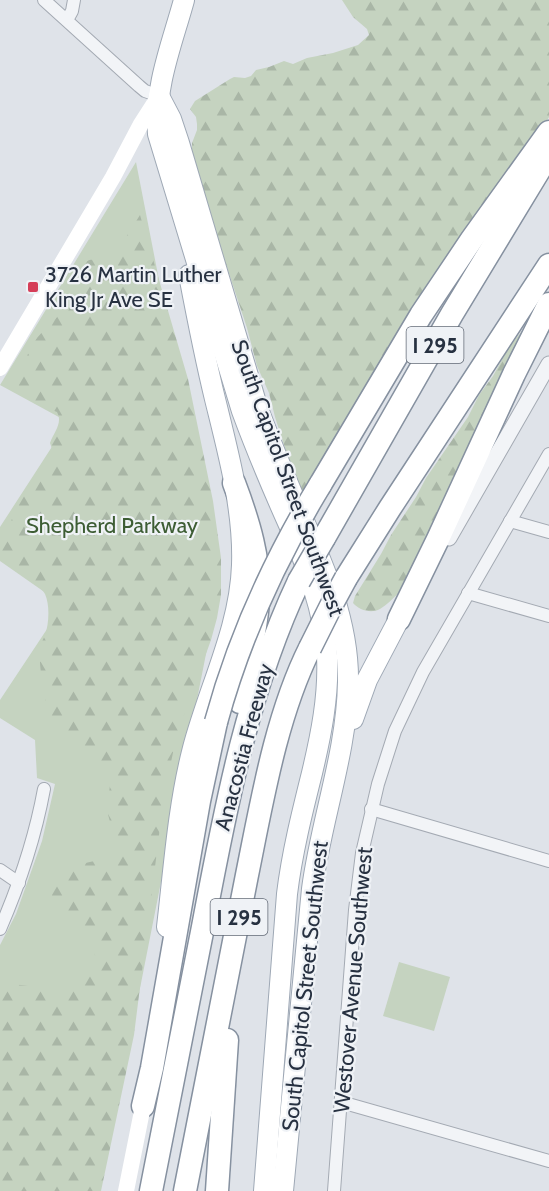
<svg xmlns="http://www.w3.org/2000/svg" width="549" height="1191" font-family="Cabin,sans-serif">
  <style>
    .green { fill: #c5d3c0 }
    .forest { fill: url(#forest-firs) }
    .lines { fill: none; stroke-linecap: round; stroke-linejoin: round }
    .minor-casing { stroke: #a4aab3; stroke-width: 14 }
    .tertiary-casing { stroke: #a4aab3; stroke-width: 17 }
    .primary-casing { stroke: #9ea8b5; stroke-width: 22 }
    .motorway-casing { stroke: #8691a0; stroke-width: 25 }
    .minor { stroke: #f2f4f7; stroke-width: 12 }
    .tertiary { stroke: #f2f4f7; stroke-width: 15 }
    .secondary { stroke: #fff; stroke-width: 16 }
    .primary { stroke: #fff; stroke-width: 20 }
    .motorway { stroke: #fff; stroke-width: 22 }
    .motorway-bridge-casing { stroke: #8691a0; stroke-width: 25; stroke-linecap: butt }
    .motorway-bridge { stroke: #fff; stroke-width: 22 }
    .poi-dot { fill: #d53e58; stroke: #eff2f6; stroke-width: 2 }
    .labels { text-anchor: middle; dominant-baseline: central; stroke-width: 4.5; stroke-linejoin: round; paint-order: stroke }
    .shield { fill: #eff2f6; stroke: #636b77; stroke-width: 1.5 }
    .shield-label { font-size: 21px; font-weight: bold; fill: #273141 }
    .poi-label { font-size: 22px; fill: #273141; stroke: #eff2f6; text-anchor: start }
    .street-label { font-size: 22px; fill: #273141; stroke: #eff2f6 }
    .park-label { font-size: 22px; fill: #3d5d34; stroke: #eff2f6 }
  </style>
  <defs>
    <pattern id="forest-firs" width="22" height="20" patternUnits="userSpaceOnUse" patternTransform="scale(1.5)"><rect width="22" height="20" fill="#c5d3c0"/><path d="M5 1l3.5 6h-7zM16 11l3.5 6h-7z" fill="#a9b6a6"/></pattern>
  </defs>
  <rect width="100%" height="100%" fill="#dfe3e9"/>
  <g class="green">
    <path d="M136,162L219,588L100,1191H0V945L16,914L42,841L55,784L37,778L35,740L0,718V700L63,605L0,561V527L68,422L0,385Z"/>
    <path d="M399,962L450,977L434,1031L383,1016Z"/>
  </g>
  <g class="forest">
    <path d="M342,0H549V117L323,493L300,495L275,417L269,393L257,366L247,328L213,225L192,153V143L197,130V124L196,117L190,109L195,101L230,79L234,77L245,78L251,76L256,70L269,67L284,61L293,64L307,58L333,53L358,45L369,35L367,29L353,17Z"/>
    <path d="M140,215L188,379L213,501L221,558V595L217,618L211,640L177,734L164,795L134,1035L101,1191H0V985C9,985 19,984 28,986C43,989 58,994 74,989C83,987 88,979 91,970C93,966 95,961 95,956C95,947 89,933 83,927C71,913 52,911 51,889C55,882 63,873 70,868C84,860 109,864 115,846C118,835 111,828 109,818C106,809 109,795 110,785C106,771 90,767 81,756C77,752 74,746 70,741C65,734 57,728 52,720C45,708 38,662 40,648C41,643 43,640 45,635C49,624 50,605 45,594C42,588 26,572 19,568C12,564 6,563 1,555L2,539L17,509L22,494L52,454L53,452L50,443C54,432 63,423 57,412L39,405L16,388C13,376 18,372 23,363C28,356 30,348 34,342C42,330 55,322 62,310C72,294 70,272 87,261C93,257 106,263 114,263L117,260L123,242Z"/>
    <path d="M522,331V337L399,593C393,598 387,605 380,609C371,614 359,610 353,603L355,596L381,554L391,535L416,497L426,478L468,417L479,395L493,376L509,347Z"/>
  </g>
  <g class="lines">
    <defs>
      <g id="minor">
        <path d="M44,0L139,86L145,91L159,96"/>
        <path d="M67,20L72,11L74,0"/>
        <path d="M510,521L549,532"/>
        <path d="M468,593L549,616"/>
        <path d="M371,809L549,861"/>
        <path d="M0,870L19,883"/>
        <path d="M0,929C20,883 35,838 44,789"/>
        <path d="M341,1102L549,1161"/>
        <path d="M334,1191L355,910L362,853L378,784L395,731L423,672L549,454"/>
      </g>
      <path id="tertiary" d="M449,538L549,364"/>
      <g id="primary">
        <path d="M184,0C172,44 154,87 158,134L242,411C256,449 272,487 289,525C307,567 324,609 327,656C329,696 321,735 312,773C302,813 292,853 287,894L264,1191"/>
        <path d="M159,96L171,119L179,143L257,406C270,442 285,477 300,512C324,566 349,622 348,682C347,752 321,820 312,889L283,1191"/>
        <path d="M353,719L367,680L399,619"/>
        <path d="M167,927C174,867 178,806 193,748C209,687 240,628 242,565C244,510 228,452 215,399C205,358 197,317 189,275"/>
      </g>
      <g id="motorway">
        <path d="M234,483C248,520 261,561 258,601C256,635 246,668 240,702"/>
        <path d="M320,485L421,315L472,239L549,132"/>
        <path d="M324,538L452,314L549,154"/>
        <path d="M346,578L390,508L549,265"/>
        <path d="M399,619L438,539L514,374L549,304"/>
        <path d="M143,1106L152,1068L199,801L216,722"/>
        <path d="M151,1191C168,1105 185,1018 202,932C225,811 246,693 299,581"/>
        <path d="M185,1191C206,1086 226,980 247,875C262,801 276,716 310,648"/>
        <path d="M217,1191L227,1040"/>
      </g>
    </defs>
    <use href="#minor" class="minor-casing"/>
    <use href="#tertiary" class="tertiary-casing"/>
    <use href="#primary" class="primary-casing"/>
    <use href="#motorway" class="motorway-casing"/>
    <use href="#minor" class="minor"/>
    <use href="#tertiary" class="tertiary"/>
    <g class="secondary">
      <path d="M0,368L113,177L141,124L159,96"/>
      <path d="M126,1191L143,1106"/>
    </g>
    <use href="#primary" class="primary"/>
    <use href="#motorway" class="motorway"/>
    <defs>
      <g id="motorway-bridge">
        <path d="M299,581L324,538"/>
        <path d="M310,648L333,602L346,578"/>
        <path d="M216,722C239,638 275,559 320,485"/>
      </g>
    </defs>
    <use href="#motorway-bridge" class="motorway-bridge-casing"/>
    <use href="#motorway-bridge" class="motorway-bridge"/>
  </g>
  <rect class="poi-dot" x="27" y="281" width="12" height="12" rx="3"/>
  <g class="labels">
    <g class="shield">
      <rect x="406.5" y="327" width="57" height="36" rx="4.5"/>
      <rect x="210.5" y="899" width="57" height="36" rx="4.5"/>
    </g>
    <g class="shield-label">
      <text x="435" y="345">I 295</text>
      <text x="239" y="917">I 295</text>
    </g>
    <g class="poi-label">
      <text x="45" y="274">3726 Martin Luther<tspan x="45" dy="25">King Jr Ave SE</tspan></text>
    </g>
    <g class="street-label">
      <text transform="translate(288 478) rotate(70)">South Capitol Street Southwest</text>
      <text transform="translate(244 747) rotate(-75)">Anacostia Freeway</text>
      <text transform="translate(353 980) rotate(-85)">Westover Avenue Southwest</text>
      <text transform="translate(305 986) rotate(-84)">South Capitol Street Southwest</text>
    </g>
    <g class="park-label">
      <text x="112" y="525">Shepherd Parkway</text>
    </g>
  </g>
</svg>
